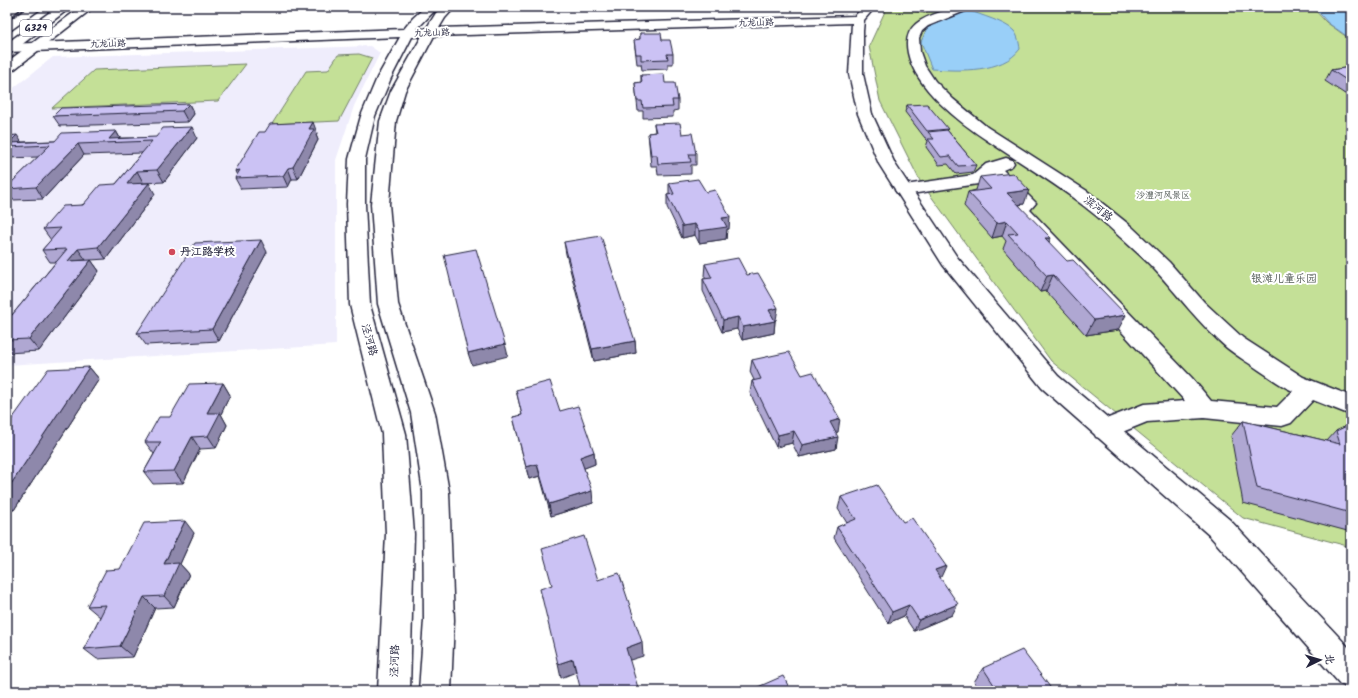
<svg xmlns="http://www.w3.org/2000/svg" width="1358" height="698" font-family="Kalam,'LXGW WenKai TC',sans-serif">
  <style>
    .built { fill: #efedfc }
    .green { fill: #c4e097; stroke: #738169 }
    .water { fill: #99cff8; stroke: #698aac }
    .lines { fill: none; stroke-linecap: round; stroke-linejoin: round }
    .minor-casing { stroke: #22223b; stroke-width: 3 }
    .tertiary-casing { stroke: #22223b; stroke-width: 3 }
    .trunk-casing { stroke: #22223b; stroke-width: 3 }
    .minor { fill: #fff; fill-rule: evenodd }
    .tertiary { fill: #fff; fill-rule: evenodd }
    .trunk { fill: #fff; fill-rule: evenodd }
    .wall { fill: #afa7d2; stroke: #22223b }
    .shaded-wall { fill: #8e88ab; stroke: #22223b }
    .building { fill: #cbc2f4; stroke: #22223b }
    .poi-dot { fill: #d1495b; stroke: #fff; stroke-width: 1.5 }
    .labels { text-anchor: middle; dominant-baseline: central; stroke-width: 4; stroke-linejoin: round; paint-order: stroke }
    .far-street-label { font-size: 9px; fill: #22223b; stroke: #fff }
    .far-park-label { font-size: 9px; fill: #535b57; stroke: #fff }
    .shield { fill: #fff; stroke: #646476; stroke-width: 1 }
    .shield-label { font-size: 10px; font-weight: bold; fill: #22223b }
    .street-label { font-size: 11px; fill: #22223b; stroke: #fff }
    .poi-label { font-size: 11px; font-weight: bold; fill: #22223b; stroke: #fff; text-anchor: start }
    .park-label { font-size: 11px; fill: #535b57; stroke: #fff }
  </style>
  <rect width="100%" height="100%" fill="#fff"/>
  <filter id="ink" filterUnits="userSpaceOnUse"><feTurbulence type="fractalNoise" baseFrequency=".025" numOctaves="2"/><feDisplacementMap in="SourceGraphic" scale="8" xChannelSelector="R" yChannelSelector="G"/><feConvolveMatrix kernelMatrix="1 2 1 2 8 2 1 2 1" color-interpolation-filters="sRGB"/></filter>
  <g filter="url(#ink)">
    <path class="built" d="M370,46L380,53L354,106L336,160V345L7,365V93L53,57Z"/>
    <g class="green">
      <path d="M887,7H1312L1326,22L1351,40V547L1243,518L1051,361L920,181L880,101L869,46Z"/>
      <path d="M359,54L372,58L339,121L272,124L306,71L328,70L338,55Z"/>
      <path d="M246,64L218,101L52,108L94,70Z"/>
    </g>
    <g class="water">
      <path d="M1314,7H1351V39L1328,23Z"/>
      <path d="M968,10C980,15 1006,22 1014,31C1018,36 1019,42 1020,49C1002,73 960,71 932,69L921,42L927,28Z"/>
    </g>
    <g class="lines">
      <defs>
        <g id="minor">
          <path d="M8,7H22L11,16L7,17Z"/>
          <path d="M81,7H94L12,71L7,72V62Z"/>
          <path d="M955,7H972L970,9L928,26L922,31L919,38L920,52L925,66L935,81L953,99L987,127L1087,191L1132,227L1169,262L1204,302L1243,338L1303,377L1351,396V415L1313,400L1291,423L1282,426L1204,418L1147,422L1105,439L1096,437L1093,430L1096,423L1144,404L1185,401L1015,215L1012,211L1018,203L991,177L984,183L978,184L904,195L898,194L895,190L898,186L973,175L986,164L1006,158L1012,160L1014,163L1012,166L1003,170L1036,203L1030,210L1192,378L1211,401L1277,407L1293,391C1281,386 1270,377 1259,370C1249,363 1237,356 1227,348C1200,325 1179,296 1155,270C1144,258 1132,248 1120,237C1081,199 1033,171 988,141C959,122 915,88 908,53C901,20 931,16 955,7Z"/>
        </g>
        <path id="tertiary" d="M425,7H438L417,29H426L436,13L442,7H455L445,18L439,28L855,16L863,7H875L864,20L863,31V74L872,114L895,164L957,257L1058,376L1230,520L1351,650V689L1340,684L1210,536L1042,388L943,265L879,164L858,114L849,74L852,23L434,36L405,91L396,121L389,204L398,304L435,413L449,492L454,620L451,691H419L424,620L423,492L411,413L378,304L371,204L380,121L391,91L422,36L412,37L391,78L375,116L365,159V204L370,305L406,434L414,534L410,691H378L386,534L382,434L350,305L347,204L349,159L361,116L377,78L400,37L7,52V44L404,29L413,18Z"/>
        <g id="trunk">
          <path d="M29,7H43L11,30L7,31V22Z"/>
          <path d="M57,7H71L12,52L7,53V43Z"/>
        </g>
      </defs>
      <use href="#minor" class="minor-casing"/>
      <use href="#tertiary" class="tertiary-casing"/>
      <use href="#trunk" class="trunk-casing"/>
      <use href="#minor" class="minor"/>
      <use href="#tertiary" class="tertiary"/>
      <use href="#trunk" class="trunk"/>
    </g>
    <g class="wall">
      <path d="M606,7H626L624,10L606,9Z"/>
      <path d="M696,7H714V9L696,8Z"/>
      <path d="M915,7H930L925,13L915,11Z"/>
      <path d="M640,33L662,40L673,54V64H668V69L642,70L641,64H637L634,40L640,39Z"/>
      <path d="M1351,67V98L1325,81L1331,70Z"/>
      <path d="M641,75L665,83L678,100V110L673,111V117L643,118V111H638L635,83L641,82Z"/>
      <path d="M189,104L194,114L188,122L60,126L53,116Z"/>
      <path d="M907,105L948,129L947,130L976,165L973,172L956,174L948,164L939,165L926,147L928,141L926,139V138H925L905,112Z"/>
      <path d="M654,124L682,134L696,154V165H691V174L658,175L657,166H651L648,133L655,132Z"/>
      <path d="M116,131L120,138H197L164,182L143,183L155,194L106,259L91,260L99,271L39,351L7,353V315H12L56,262H50L42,250L51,240L43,229L116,184L142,153L84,155L43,199L13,200L7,191V187L38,157L7,158V136L21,142L55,141Z"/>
      <path d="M317,133L316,135L318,140L298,179H292L288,187L241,189L235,178Z"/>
      <path d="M980,177L1024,204L1019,205L1118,330L1086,335L1046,291L1040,292L1003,249L1006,241L1002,236L992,238L964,206L968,192L976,190Z"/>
      <path d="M669,183L706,192L729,229H727L726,239L699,243L695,235L682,238L667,207V195H669Z"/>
      <path d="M564,242L635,341L636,353L594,361L566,254Z"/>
      <path d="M267,252L219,341L146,345L137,333Z"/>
      <path d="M705,264L747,275L776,320L775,321L774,333L742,340L737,329L722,332L703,291V279H706L704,276Z"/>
      <path d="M752,360L802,375L838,432H836V449L799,457L792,443L776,447L750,393L752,381L754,380L750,372Z"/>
      <path d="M89,367L99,379L14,510L7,511V426Z"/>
      <path d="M223,383L230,395L221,414L227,425L216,448L200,449L183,483L153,484L144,472L154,454L145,442L170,417Z"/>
      <path d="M516,390L560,411L594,452L595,464L584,468L593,503L551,516L540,476L529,479L513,417L522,415Z"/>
      <path d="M1243,421L1327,441L1336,431L1351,424V532L1243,503L1231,436Z"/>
      <path d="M841,497L941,577H940L952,615L914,631L904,616L888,623L834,538L837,527L847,523L838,509Z"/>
      <path d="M194,533L180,564L189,574L174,607L155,608L133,657L97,659L84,649L100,617L87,606L120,569Z"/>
      <path d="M983,668L1053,691H980L974,682Z"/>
    </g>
    <g class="shaded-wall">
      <path d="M927,7H930L925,13Z"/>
      <path d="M189,104L194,114L188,122L182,111Z"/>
      <path d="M313,122L317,133L316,135L318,140L298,179L293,167L309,129Z"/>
      <path d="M192,127L197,138L164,182L157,170Z"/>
      <path d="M116,131L122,142L109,139Z"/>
      <path d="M17,135L24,146L9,143Z"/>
      <path d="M78,144L84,155L43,199L36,187Z"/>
      <path d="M288,168L292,179L288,187L283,176Z"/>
      <path d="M240,170L238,178L235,171Z"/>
      <path d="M137,171L143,182L133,195L127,184Z"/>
      <path d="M149,183L155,194L106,259L98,247Z"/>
      <path d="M1029,190L1024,204L1002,207L1007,193Z"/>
      <path d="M730,217L729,229H727L726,239L699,243V231L722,218Z"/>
      <path d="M1007,221L1002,236L992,238L997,223Z"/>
      <path d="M695,224V235L682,238V226Z"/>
      <path d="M1045,238H1051L1044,253Z"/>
      <path d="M261,240L267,252L219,341L212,329Z"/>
      <path d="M78,249L86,260L68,261Z"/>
      <path d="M91,260L99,271L39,351L29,339Z"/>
      <path d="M1053,275L1046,291L1040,292L1047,276Z"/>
      <path d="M778,308L776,320L768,322L769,310Z"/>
      <path d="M1126,315L1118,330L1086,335L1094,320Z"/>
      <path d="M738,317L737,329L722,332L723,320Z"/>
      <path d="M775,321L774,333L742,340L743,327Z"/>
      <path d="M635,341L636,353L594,361L592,349Z"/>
      <path d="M505,344L508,356L472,365L468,353Z"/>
      <path d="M89,367L99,379L14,510L7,504V490Z"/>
      <path d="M223,383L230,395L221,414L227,425L216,448L208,436L207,413Z"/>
      <path d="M840,419L838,432L827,434L830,422Z"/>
      <path d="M794,431L792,443L776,447L778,435Z"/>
      <path d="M192,437L200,449L183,483L174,471Z"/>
      <path d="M838,437L836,449L799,457L802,445Z"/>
      <path d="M594,452L595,464L582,469L580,457Z"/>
      <path d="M537,464L540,476L529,479L526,467Z"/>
      <path d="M592,491L593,503L551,516L549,504Z"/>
      <path d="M185,521L194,533L180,564L189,574L174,607L164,596V564Z"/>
      <path d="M946,566L941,577L930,582L935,570Z"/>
      <path d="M144,597L155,608L133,657L120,646Z"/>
      <path d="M958,604L952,615L914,631L919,620Z"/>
      <path d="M909,605L904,616L888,623L892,612Z"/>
      <path d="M642,642L643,656L627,661L626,648Z"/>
      <path d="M573,659L576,672L561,678L558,664Z"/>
    </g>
    <g class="building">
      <path d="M640,33H661L662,40H670L673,54H667L668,59L641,60V54H636L634,40L640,39Z"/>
      <path d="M1351,67V83L1331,70Z"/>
      <path d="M664,74L665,83H675L678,100H672L673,107L643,108L642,101H637L635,83L642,82L641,75Z"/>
      <path d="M189,104L182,111L53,116L61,108Z"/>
      <path d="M927,104L948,129L927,131L907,105Z"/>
      <path d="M313,122L309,129H314L293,167L288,168L283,176L235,178L240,170L235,171L259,132H265L270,124Z"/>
      <path d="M680,123L682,134L692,133L696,154H689L691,162L658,164L657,155H651L648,133L656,132L654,124Z"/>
      <path d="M192,127L157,170L137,171L127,184L149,183L98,247L78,249L68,261L91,260L29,339L7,340V315H12L67,249L42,250L61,228L43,229L63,206L83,205L100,185L116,184L152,141L78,144L36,187L7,189V187L50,145L7,147V136L17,135L9,143L55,141L62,133L116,131L109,139L156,137L163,128Z"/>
      <path d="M947,130L976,165L958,166L950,156L941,157L928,139H934L928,132Z"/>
      <path d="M1013,173L1029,190L1007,193L1051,238H1045L1067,261L1073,260L1126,315L1094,320L1053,275L1047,276L1008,234L1018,233L1007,221L997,223L968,192L991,189L980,177Z"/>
      <path d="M698,179L706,192L715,190L730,217L722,218L727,227L699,231L695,224L682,226L667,195L674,194L669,183Z"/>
      <path d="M601,236L635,341L592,349L564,242Z"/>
      <path d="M261,240L212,329L137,333L195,243Z"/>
      <path d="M476,249L505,344L468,353L444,255Z"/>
      <path d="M738,258L747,275L758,273L778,308L769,310L775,321L743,327L738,317L723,320L703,279L712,278L705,264Z"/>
      <path d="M789,352L802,375L813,372L840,419L830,422L838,437L802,445L794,431L778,435L752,381L761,379L752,360Z"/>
      <path d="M89,367L7,490V426L48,369Z"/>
      <path d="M550,381L560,411L578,406L594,452L580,457L592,491L549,504L537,464L526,467L513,417L522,415L516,390Z"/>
      <path d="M223,383L207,413H220L208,436L192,437L174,471L144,472L161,442H145L159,417H170L189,384Z"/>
      <path d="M1243,421L1340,444L1336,431L1351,424V513L1257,488Z"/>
      <path d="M877,485L903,522L912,518L946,566L935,570L958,604L919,620L909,605L892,612L837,527L856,519L841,497Z"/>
      <path d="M185,521L164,564L179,563L164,596L144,597L120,646L84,649L106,605L87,606L106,570L120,569L144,523Z"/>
      <path d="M584,536L598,580L619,573L642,642L626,648L639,691H581L573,659L558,664L540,589L552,585L542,549Z"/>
      <path d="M1022,650L1053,691H998L983,668Z"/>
      <path d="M783,676L791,691H749Z"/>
    </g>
  </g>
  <circle class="poi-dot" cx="172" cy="252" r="4"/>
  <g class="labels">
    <g class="far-street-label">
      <text transform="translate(756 23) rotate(-2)">九龙山路</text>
      <text transform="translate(432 33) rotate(-2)">九龙山路</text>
      <text transform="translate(108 44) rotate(-2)">九龙山路</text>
    </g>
    <g class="far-park-label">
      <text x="1163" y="195">沙澧河风景区</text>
    </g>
    <rect class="shield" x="20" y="20" width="32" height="16" rx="3"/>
    <g class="shield-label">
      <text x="36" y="28">G329</text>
    </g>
    <g class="street-label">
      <text transform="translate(1098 209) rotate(39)">滨河路</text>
      <text transform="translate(369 340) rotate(75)">泾河路</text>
      <text transform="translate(395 661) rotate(-88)">泾河路</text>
    </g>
    <g class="poi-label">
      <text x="180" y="252">丹江路学校</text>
    </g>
    <g class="park-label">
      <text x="1284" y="279">银滩儿童乐园</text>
    </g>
  </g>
  <rect width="1358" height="698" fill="none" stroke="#fff" stroke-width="24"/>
  <rect x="12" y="12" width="1334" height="674" fill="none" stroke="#22223b" stroke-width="1.5" filter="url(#ink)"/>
  <g transform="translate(1320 660) rotate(85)" stroke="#ffffff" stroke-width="3" paint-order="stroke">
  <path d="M0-3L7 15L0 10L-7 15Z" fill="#22223b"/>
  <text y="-6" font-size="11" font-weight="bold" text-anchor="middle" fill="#22223b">北</text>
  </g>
</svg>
